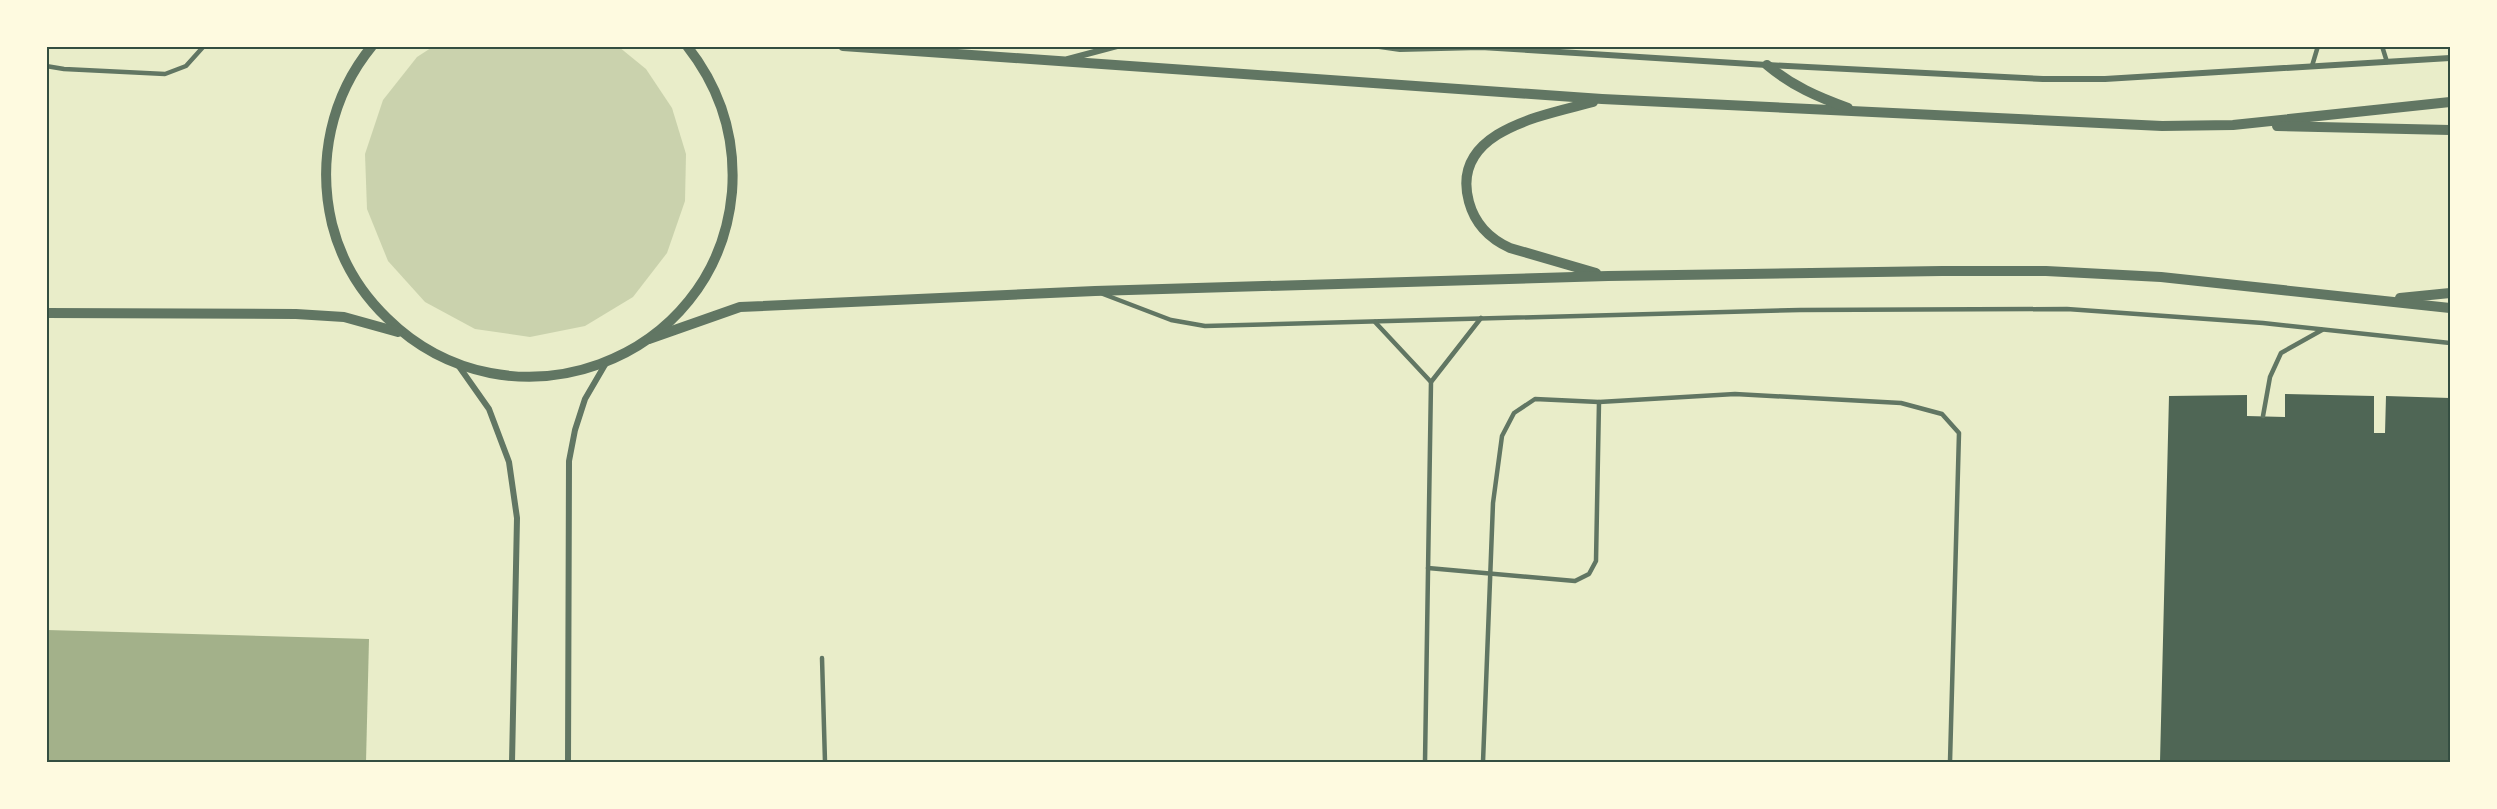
<svg xmlns="http://www.w3.org/2000/svg" width="2497" height="809" font-family="'IBM Plex Sans',sans-serif">
  <style>
    .green { fill: #cad2ad }
    .water { fill: #a3b18a }
    .building { fill: #4f6655 }
    .lines { fill: none; stroke-linecap: round; stroke-linejoin: round }
    .service { stroke: #617663; stroke-width: 4.5 }
    .minor { stroke: #617663; stroke-width: 6 }
    .tertiary { stroke: #617663; stroke-width: 10 }
    .neatline { fill: none; stroke: #344e41; stroke-width: 2 }
  </style>
  <rect width="100%" height="100%" fill="#e9edc9"/>
  <path class="green" d="M434,46L619,47L646,69L672,108L686,154L685,201L667,253L633,297L585,326L530,337L475,329L425,302L388,261L367,209L365,154L383,100L417,57Z"/>
  <path class="water" d="M47,630L369,639L366,762H47Z"/>
  <path class="building" d="M2285,394L2374,396V433H2385L2386,396L2450,398V762H2160L2169,396L2247,395V416L2285,417Z"/>
  <g class="lines">
    <g class="service">
      <path d="M2382,46L2387,62"/>
      <path d="M46,66L64,69L165,74L186,66L204,46"/>
      <path d="M2312,66L2318,46"/>
      <path d="M1103,294L1171,320L1205,326L1800,310L2067,309L2263,323L2450,343"/>
      <path d="M1375,322L1431,382"/>
      <path d="M2263,416L2270,377L2281,353L2322,330"/>
      <path d="M1428,568L1575,581L1589,574L1596,561L1599,402"/>
      <path d="M822,658L825,762"/>
      <path d="M1425,762L1431,382L1481,318"/>
      <path d="M1483,762L1493,503L1502,436L1514,413L1535,399L1599,402L1735,394L1901,403L1942,414L1959,433L1950,762"/>
    </g>
    <g class="minor">
      <path d="M1379,46L1400,49L1481,47L1767,65L2043,79H2105L2450,58"/>
      <path d="M1068,59L1117,46"/>
      <path d="M458,365L489,409L509,462L517,518L512,762"/>
      <path d="M568,762L569,461L575,430L585,399L606,363"/>
    </g>
    <g class="tertiary">
      <path d="M372,46C331,96 317,161 332,224C341,260 360,292 387,318C509,438 717,363 732,192C736,138 720,88 687,46"/>
      <path d="M843,46L1602,99L2162,126L2233,125L2450,102"/>
      <path d="M1767,65C1792,86 1818,97 1848,108"/>
      <path d="M1593,102C1546,115 1449,130 1469,202C1475,224 1490,239 1510,248L1596,273"/>
      <path d="M2277,126L2450,130"/>
      <path d="M2400,298L2450,293"/>
      <path d="M46,313L296,314L344,317L398,332"/>
      <path d="M649,339L740,307L1095,291L1608,276L1942,271H2046L2161,277L2450,308"/>
    </g>
  </g>
  <rect width="2497" height="809" fill="none" stroke="#fefae0" stroke-width="96"/>
  <rect x="48" y="48" width="2401" height="713" class="neatline"/>
</svg>
